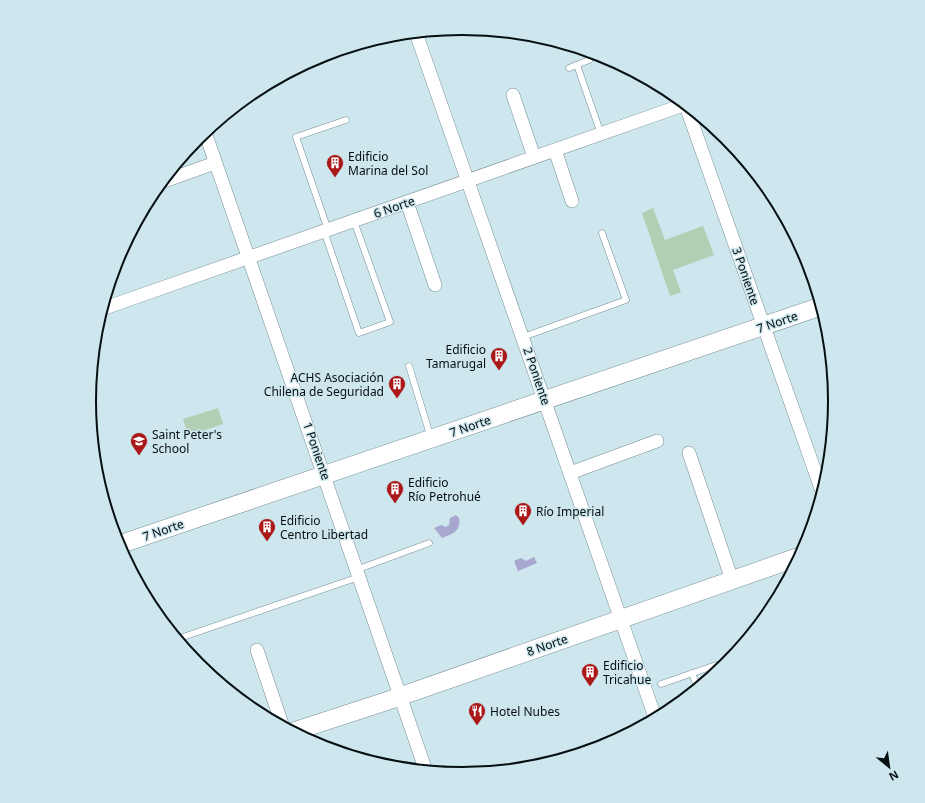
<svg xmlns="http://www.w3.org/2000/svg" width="925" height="803" font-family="'Noto Sans',sans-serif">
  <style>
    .green { fill: #b0cfb4 }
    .water { fill: #a7a7cf }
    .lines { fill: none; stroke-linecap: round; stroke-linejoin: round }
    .lane-casing { stroke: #778e95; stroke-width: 7 }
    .street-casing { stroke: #778e95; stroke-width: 14 }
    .secondary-casing { stroke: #778e95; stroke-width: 19 }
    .lane { stroke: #fff; stroke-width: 6 }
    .street { stroke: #fff; stroke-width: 13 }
    .secondary { stroke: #fff; stroke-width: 18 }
    .labels { text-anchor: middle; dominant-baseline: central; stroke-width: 3; stroke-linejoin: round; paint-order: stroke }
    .poi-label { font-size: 12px; fill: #060f11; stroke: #cee7ee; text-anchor: start }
    .street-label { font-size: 12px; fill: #060f11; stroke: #cee7ee }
    .rim { fill: none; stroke: #060f11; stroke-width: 2 }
  </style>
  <rect width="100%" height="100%" fill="#cee7ee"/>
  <g class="green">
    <path d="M653,208L665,240L703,226L714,255L673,270L681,292L670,296L642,213Z"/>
    <path d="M218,408L223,424L188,436L183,419Z"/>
  </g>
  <g class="water">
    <path d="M456,515L459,518C461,531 453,534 442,538L434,528L441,525L446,527L449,525L450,518Z"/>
    <path d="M534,557L537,563L518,571L514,561L521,558L526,561Z"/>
  </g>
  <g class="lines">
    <defs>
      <g id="lane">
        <path d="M577,65L601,134"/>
        <path d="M569,68L589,60"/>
        <path d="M328,230L296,137L346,120"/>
        <path d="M324,231L359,333L390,322L354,221"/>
        <path d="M523,337L626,300L602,233"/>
        <path d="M409,366L431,438"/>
        <path d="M356,570L429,543"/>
        <path d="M177,639L359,577"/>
        <path d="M692,673L698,689"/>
        <path d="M661,684L716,665"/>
      </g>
      <g id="street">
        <path d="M416,33L656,720"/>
        <path d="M513,95L534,157"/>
        <path d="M685,103L823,494"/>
        <path d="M205,132L426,771"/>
        <path d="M555,150L572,201"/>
        <path d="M162,182L215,163"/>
        <path d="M407,202L435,285"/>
        <path d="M102,309L686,104"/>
        <path d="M689,453L732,580"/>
        <path d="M570,473L657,441"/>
        <path d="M257,650L283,727"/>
      </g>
      <g id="secondary">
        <path d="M118,545L822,306"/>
        <path d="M292,732L387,701L801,556"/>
      </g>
    </defs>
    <use href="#lane" class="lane-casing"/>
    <use href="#street" class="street-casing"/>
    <use href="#secondary" class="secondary-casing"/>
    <use href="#lane" class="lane"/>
    <use href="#street" class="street"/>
    <use href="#secondary" class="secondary"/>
  </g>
  <defs>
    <symbol id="building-pin" viewBox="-11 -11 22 30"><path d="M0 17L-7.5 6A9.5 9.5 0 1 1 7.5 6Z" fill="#ab1819" stroke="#cee7ee"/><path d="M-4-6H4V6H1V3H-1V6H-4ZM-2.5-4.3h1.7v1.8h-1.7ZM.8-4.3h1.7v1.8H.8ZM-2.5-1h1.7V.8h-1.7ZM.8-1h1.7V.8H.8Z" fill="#fff"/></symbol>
    <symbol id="school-pin" viewBox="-11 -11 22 30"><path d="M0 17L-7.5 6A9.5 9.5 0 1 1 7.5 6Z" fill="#ab1819" stroke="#cee7ee"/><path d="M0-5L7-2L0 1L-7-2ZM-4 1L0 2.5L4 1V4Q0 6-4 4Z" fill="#fff"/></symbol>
    <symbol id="restaurant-pin" viewBox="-11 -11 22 30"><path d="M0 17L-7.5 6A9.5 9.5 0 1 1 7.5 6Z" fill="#ab1819" stroke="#cee7ee"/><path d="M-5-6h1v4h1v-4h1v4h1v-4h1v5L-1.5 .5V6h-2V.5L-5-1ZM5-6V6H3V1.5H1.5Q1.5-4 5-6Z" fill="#fff"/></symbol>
  </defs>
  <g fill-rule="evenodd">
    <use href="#building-pin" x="325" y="153" width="20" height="27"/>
    <use href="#building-pin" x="489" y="346" width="20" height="27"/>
    <use href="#building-pin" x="387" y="374" width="20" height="27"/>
    <use href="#school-pin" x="129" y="431" width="20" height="27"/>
    <use href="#building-pin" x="385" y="479" width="20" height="27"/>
    <use href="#building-pin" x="513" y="501" width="20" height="27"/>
    <use href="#building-pin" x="257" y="517" width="20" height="27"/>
    <use href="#building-pin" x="580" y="662" width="20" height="27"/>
    <use href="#restaurant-pin" x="467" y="701" width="20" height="27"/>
  </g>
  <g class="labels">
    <g class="poi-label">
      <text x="348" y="156">Edificio<tspan x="348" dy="14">Marina del Sol</tspan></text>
      <text x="486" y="349" text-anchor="end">Edificio<tspan x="486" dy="14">Tamarugal</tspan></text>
      <text x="384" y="377" text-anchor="end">ACHS Asociación<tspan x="384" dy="14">Chilena de Seguridad</tspan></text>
      <text x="152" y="434">Saint Peter's<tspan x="152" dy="14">School</tspan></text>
      <text x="408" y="482">Edificio<tspan x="408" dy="14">Río Petrohué</tspan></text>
      <text x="536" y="511">Río Imperial</text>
      <text x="280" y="520">Edificio<tspan x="280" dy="14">Centro Libertad</tspan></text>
      <text x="603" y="665">Edificio<tspan x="603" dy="14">Tricahue</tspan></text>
      <text x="490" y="711">Hotel Nubes</text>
    </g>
    <g class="street-label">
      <text transform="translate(394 207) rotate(-19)">6 Norte</text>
      <text transform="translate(746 276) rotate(71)">3 Poniente</text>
      <text transform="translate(777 322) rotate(-19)">7 Norte</text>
      <text transform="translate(537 376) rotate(71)">2 Poniente</text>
      <text transform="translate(470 426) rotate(-19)">7 Norte</text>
      <text transform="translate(317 451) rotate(71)">1 Poniente</text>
      <text transform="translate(163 530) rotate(-19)">7 Norte</text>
      <text transform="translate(547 645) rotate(-19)">8 Norte</text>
    </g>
  </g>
  <path d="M0 0H925V803H0ZM96 401a366 366 0 1 1 732 0a366 366 0 1 1-732 0Z" fill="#cee7ee" fill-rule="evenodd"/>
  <path class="rim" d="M96 401a366 366 0 1 1 732 0a366 366 0 1 1-732 0Z"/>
  <g transform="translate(889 767) rotate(151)" stroke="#cee7ee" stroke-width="3" paint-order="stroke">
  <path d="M0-3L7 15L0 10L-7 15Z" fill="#060f11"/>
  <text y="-6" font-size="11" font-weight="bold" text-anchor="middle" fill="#060f11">N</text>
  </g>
</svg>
